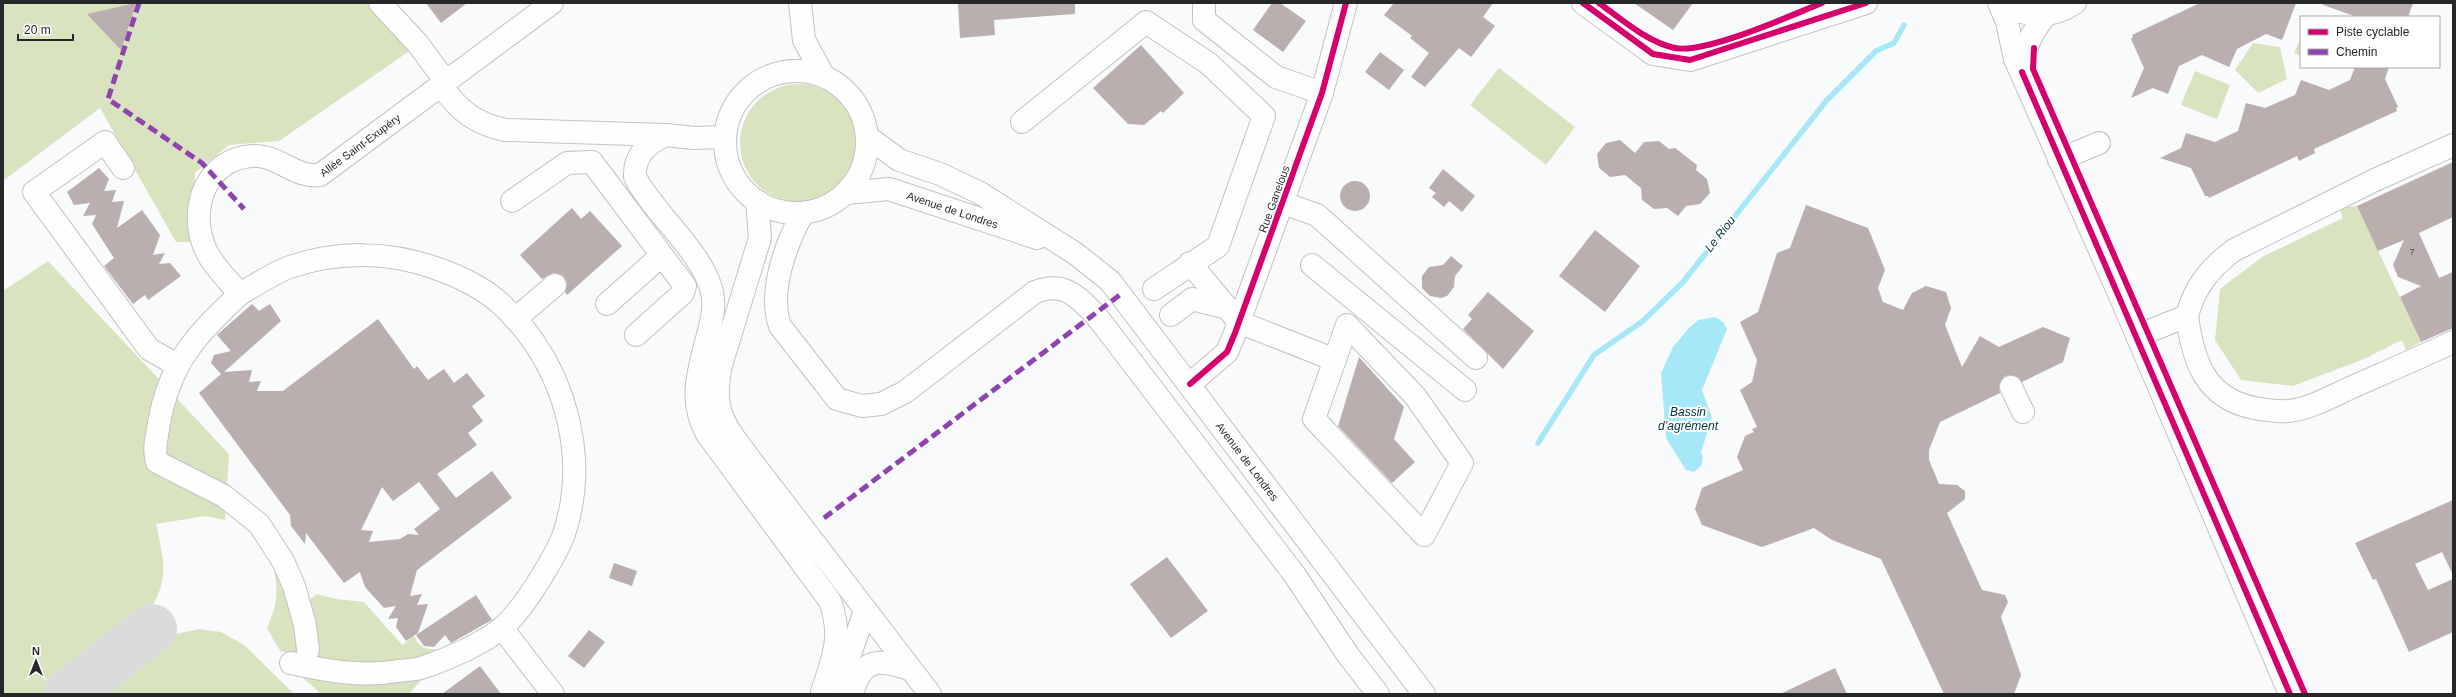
<svg xmlns="http://www.w3.org/2000/svg" width="2456" height="697" font-family="Arial,sans-serif">
  <style>
    .green { fill: #dae3c0 }
    .water { fill: #a7e8f8 }
    .lines { fill: none; stroke-linecap: round; stroke-linejoin: round }
    .stream { stroke: #a7e8f8; stroke-width: 5.5 }
    .taxiway { stroke: #dadcdc; stroke-width: 50 }
    .building { fill: #baaeae; fill-rule: evenodd }
    .minor-casing { stroke: #c1c2c3; stroke-width: 24 }
    .minor { stroke: #fefefe; stroke-width: 22 }
    .quiet { stroke: #8e44ad; stroke-width: 5; stroke-dasharray: 10 5; stroke-linecap: butt }
    .cycleway-casing { stroke: #fff; stroke-width: 8 }
    .cycleway { stroke: #d6006c; stroke-width: 6 }
    .labels { text-anchor: middle; dominant-baseline: central; stroke-width: 4; stroke-linejoin: round; paint-order: stroke }
    .number-label { font-size: 9px; fill: #4b494a }
    .street-label { font-size: 11px; fill: #262728; stroke: #fff }
    .water-label { font-size: 12px; font-style: italic; fill: #04323c; stroke: #fff }
  </style>
  <rect width="100%" height="100%" fill="#f8fafb"/>
  <g class="green">
    <path d="M3,3H394L424,41L279,141L229,145L195,173L194,242H176L100,108L3,181Z"/>
    <path d="M2301,37V56L2294,53Z"/>
    <path d="M2253,43L2280,47L2287,79L2258,93L2235,70Z"/>
    <path d="M1499,68L1575,127L1546,165L1470,105Z"/>
    <path d="M2195,71L2230,85L2217,119L2181,105Z"/>
    <circle cx="799" cy="143" r="59"/>
    <path d="M2357,206L2421,342L2406,350L2402,340L2364,359L2293,386L2241,380L2215,340L2220,289L2262,257L2343,218L2339,208Z"/>
    <path d="M48,261L229,454L225,520L205,516L156,524C164,561 170,578 149,612L42,694H3V291Z"/>
    <path d="M274,567L288,595L301,655L280,651L267,628C278,604 278,592 274,567Z"/>
    <path d="M317,594L336,599L364,602L402,645L414,636C420,647 423,649 435,649L438,652L415,660L380,665L317,660L313,628L307,602Z"/>
    <path d="M199,629L221,632L244,645L294,694H90L167,636Z"/>
    <path d="M301,676L363,685L423,678L409,694H321Z"/>
  </g>
  <path class="water" d="M1715,317L1723,322L1727,329L1702,390L1712,418L1701,452L1703,458L1701,466L1694,472L1686,470L1666,438L1661,373L1673,347L1689,328L1698,320Z"/>
  <g class="lines">
    <path class="stream" d="M1538,443L1594,355L1643,321L1683,282L1827,100L1876,51L1894,43L1904,25"/>
    <path class="taxiway" d="M68,694L152,629"/>
  </g>
  <g class="building">
    <path d="M136,3L121,50L87,14Z"/>
    <path d="M426,3H467L441,23Z"/>
    <path d="M958,3H1075V14L994,20L995,35L960,38Z"/>
    <path d="M1272,3H1280L1306,21L1283,52L1253,30Z"/>
    <path d="M1394,3H1493L1483,17L1495,26L1471,57L1459,48L1425,87L1411,77L1429,53L1410,38L1412,36L1384,15Z"/>
    <path d="M1634,3H1693L1673,30Z"/>
    <path d="M2200,3H2296L2282,40L2266,34L2237,49L2229,67L2202,55L2179,66L2168,94L2153,88L2131,98L2144,68L2131,39L2133,37L2132,35Z"/>
    <path d="M2324,3H2413L2408,17H2357L2323,5Z"/>
    <path d="M1141,45L1184,93L1163,113L1161,111L1144,125L1128,124L1093,88Z"/>
    <path d="M1380,52L1404,70L1389,90L1365,72Z"/>
    <path d="M2355,67H2389L2385,79L2398,107L2396,108L2397,111L2314,149L2315,153L2299,161L2297,156L2209,198L2208,196H2205L2191,168L2160,158L2181,148L2186,133L2215,142L2238,131L2246,103L2265,108L2295,95L2301,80L2329,90L2350,80Z"/>
    <path d="M1620,140L1635,153L1644,142L1659,141L1669,149L1675,148L1697,165L1696,170L1707,179L1710,193L1700,204L1686,206L1678,216L1667,208L1654,209L1642,200L1641,188L1625,175L1610,177L1599,168L1597,154L1606,143Z"/>
    <path d="M2453,162V217L2419,233L2439,278L2453,272V328L2421,342L2400,297L2421,286L2398,277L2393,265L2404,240L2378,251L2357,206Z"/>
    <path d="M99,168L109,179L104,191L116,190L112,202L124,201L117,228L142,210L160,235L153,255L165,253L159,264L170,263L181,276L148,300L145,295L133,304L104,266L114,258L92,224L96,215L83,216L90,203L74,205L67,192Z"/>
    <path d="M1443,169L1475,196L1462,212L1449,201L1444,207L1432,197L1436,193L1429,188Z"/>
    <circle cx="1355" cy="196" r="15"/>
    <path d="M1806,205L1868,228L1885,270L1878,288L1883,302L1903,310L1912,293L1926,286L1946,292L1951,308L1945,325L1962,367L1980,336L1999,347L2043,327L2070,338L2063,362L2022,382L2012,375L2005,376L1999,386L2000,393L1940,422L1929,450V460L1939,484L1957,485L1965,491V499L1947,513L1982,590L2005,595L2008,602L2001,617L2021,675L2014,694H1944L1881,559L1832,540L1814,528L1762,547L1702,525L1695,509L1702,488L1743,470L1737,457L1745,436L1754,432L1752,429L1757,427L1740,390L1752,382L1757,360L1740,322L1758,312L1777,253L1790,248Z"/>
    <path d="M572,208L581,219L590,211L622,246L567,295L565,292L567,283L564,277L553,273L542,279L520,255Z"/>
    <path d="M1595,230L1640,266L1605,312L1559,276Z"/>
    <path d="M1451,256L1463,266L1455,276L1454,287L1447,296L1441,298L1430,296L1422,288V276L1429,267L1443,265Z"/>
    <path d="M1488,292L1534,331L1503,369L1463,329L1472,319L1468,315Z"/>
    <path d="M252,304L259,311L270,304L281,321L224,372L252,370L249,382L261,381L257,391H283L378,319L414,369L417,366L428,380L444,369L454,383L467,373L485,396L472,406L483,421L468,433L477,445L437,474L456,498L492,471L512,498L417,570L410,596L422,594L417,605L428,604L418,633L406,641L396,627L398,618L388,619L396,606L384,608L365,587L360,572L344,583L306,533L305,544L291,526L290,515L199,393L221,374L211,363L214,355L231,351L217,335ZM419,482L440,509L414,529L419,535L408,534L400,539L369,542L373,531L361,530L382,487L393,501Z"/>
    <path d="M1359,357L1404,407L1394,439L1415,462L1392,483L1338,426Z"/>
    <path d="M2453,500V575L2442,552L2415,564L2428,590L2453,579V632L2409,652L2376,579L2373,580L2355,543Z"/>
    <path d="M1167,557L1208,611L1171,638L1130,584Z"/>
    <path d="M614,563L637,571L632,586L609,578Z"/>
    <path d="M476,595L492,620L451,643L445,635L434,647L424,646L416,635Z"/>
    <path d="M589,630L605,642L584,668L568,656Z"/>
    <path d="M480,666L501,694H442Z"/>
    <path d="M1835,668L1847,694H1780Z"/>
  </g>
  <g class="lines">
    <defs>
      <g id="minor">
        <path d="M380,3L418,44L446,82"/>
        <path d="M800,3L804,40L823,75"/>
        <path d="M1204,3V20L1276,77L1322,93"/>
        <path d="M1583,3L1653,54L1690,60L1866,3"/>
        <path d="M1999,3L2007,22L2015,59L2121,298L2290,694"/>
        <path d="M2000,3C2026,17 2049,20 2075,3"/>
        <circle cx="796" cy="142" r="71"/>
        <path d="M2022,71C2026,46 2030,33 2047,14"/>
        <path d="M441,86C460,111 474,123 505,130L666,135L694,138L724,137"/>
        <path d="M1022,122L1146,22L1208,63L1264,116L1218,246L1154,289"/>
        <path d="M666,135C647,143 634,155 635,177C654,214 703,252 712,292C715,306 712,318 709,331C700,367 687,399 707,434L830,601C843,637 833,658 822,692L823,694"/>
        <path id="s1" d="M868,137L899,160L940,174L980,193L1076,254L1110,281L1424,694"/>
        <path d="M2059,160L2099,143"/>
        <path d="M123,168L105,142L34,192L149,349L177,365"/>
        <path id="s2" d="M846,193L889,189L1037,238"/>
        <path d="M512,201L567,163L592,162L685,286L683,293L636,335"/>
        <path d="M757,201L760,238L721,365C711,414 725,425 753,463L930,694"/>
        <path d="M1283,203L1317,215L1476,358"/>
        <path d="M803,213C786,243 768,292 780,326L837,399L862,406L881,404L905,392L1035,292C1064,281 1075,295 1095,314L1294,574L1348,655L1378,694"/>
        <path d="M1190,263L1239,322L1335,360"/>
        <path d="M1312,265L1465,390"/>
        <path d="M240,294C196,335 170,362 159,423C157,437 153,449 157,462L224,496L259,524L283,561L294,586L305,625L308,650"/>
        <path d="M607,304L661,256"/>
        <path d="M1171,315L1192,299L1228,308"/>
        <path d="M2187,316C2193,361 2205,398 2254,408C2265,410 2277,412 2288,411C2309,409 2331,397 2350,388C2384,373 2419,358 2453,342"/>
        <path d="M515,319L555,285"/>
        <path d="M1347,325L1415,396L1462,463L1424,535L1314,419Z"/>
        <path d="M2137,336L2187,316C2195,286 2210,268 2234,250L2375,180L2453,145"/>
        <path d="M1190,384L1227,352L1235,333L1322,93L1346,3"/>
        <path d="M2011,387L2023,412"/>
        <path d="M502,628L553,694"/>
        <path id="s3" d="M291,663C327,671 361,677 398,671C407,670 416,670 424,667C448,659 482,644 502,628C518,614 531,594 542,576C550,563 559,548 564,534C590,455 564,366 506,309C488,290 459,276 435,268C388,251 337,251 290,267C273,273 256,285 240,294C227,279 209,262 203,243C190,205 207,160 251,156C279,154 293,178 320,175L552,3"/>
        <path d="M840,683L865,611"/>
        <path d="M853,694C853,687 856,682 859,676C871,655 892,664 910,669"/>
      </g>
    </defs>
    <use href="#minor" class="minor-casing"/>
    <use href="#minor" class="minor"/>
    <g class="quiet">
      <path d="M139,3L108,99L202,163L244,209"/>
      <path d="M824,518L1121,294"/>
    </g>
    <defs>
      <g id="cycleway">
        <path d="M1583,3L1653,54L1690,60L1866,3"/>
        <path d="M1599,3C1621,19 1647,42 1675,48C1706,54 1789,16 1822,3"/>
        <path d="M2034,48L2033,69L2305,694"/>
        <path d="M2022,72L2290,694"/>
        <path d="M1190,384L1227,352L1235,333L1322,93L1346,3"/>
      </g>
    </defs>
    <use href="#cycleway" class="cycleway-casing"/>
    <use href="#cycleway" class="cycleway"/>
  </g>
  <g class="labels">
    <g class="number-label">
      <text x="2412" y="252">7</text>
    </g>
    <g class="street-label">
      <text stroke="none"><textPath href="#s3" startOffset="1168">Allée Saint-Exupéry</textPath></text>
      <text transform="translate(1274 199) rotate(-70)">Rue Ganelous</text>
      <text stroke="none"><textPath href="#s2" startOffset="110">Avenue de Londres</textPath></text>
      <text stroke="none"><textPath href="#s1" startOffset="510">Avenue de Londres</textPath></text>
    </g>
    <g class="water-label">
      <text transform="translate(1720 234) rotate(-52)">Le Riou</text>
      <text x="1688" y="412">Bassin<tspan x="1688" dy="14">d’agrément</tspan></text>
    </g>
  </g>
  <rect width="2456" height="697" fill="none" stroke="#262728" stroke-width="8"/>
  <rect x="2300" y="16" width="140" height="52" fill="#ffffff" stroke="#a8a9a9"/>
  <rect x="2308" y="29" width="20" height="6" fill="#d6006c" stroke="#a8a9a9"/>
  <text x="2336" y="36" font-size="12" fill="#262728">Piste cyclable</text>
  <rect x="2308" y="49" width="20" height="6" fill="#8e44ad" stroke="#a8a9a9"/>
  <text x="2336" y="56" font-size="12" fill="#262728">Chemin</text>
  <g transform="translate(36 661)" stroke="#ffffff" stroke-width="3" paint-order="stroke">
  <path d="M0-3L7 15L0 10L-7 15Z" fill="#262728"/>
  <text y="-6" font-size="11" font-weight="bold" text-anchor="middle" fill="#262728">N</text>
  </g>
  <path d="M18 34v6h55v-6" fill="none" stroke="#262728" stroke-width="2"/>
  <text x="24" y="34" font-size="12" fill="#262728" stroke="#ffffff" stroke-width="3" paint-order="stroke">20 m</text>
</svg>
